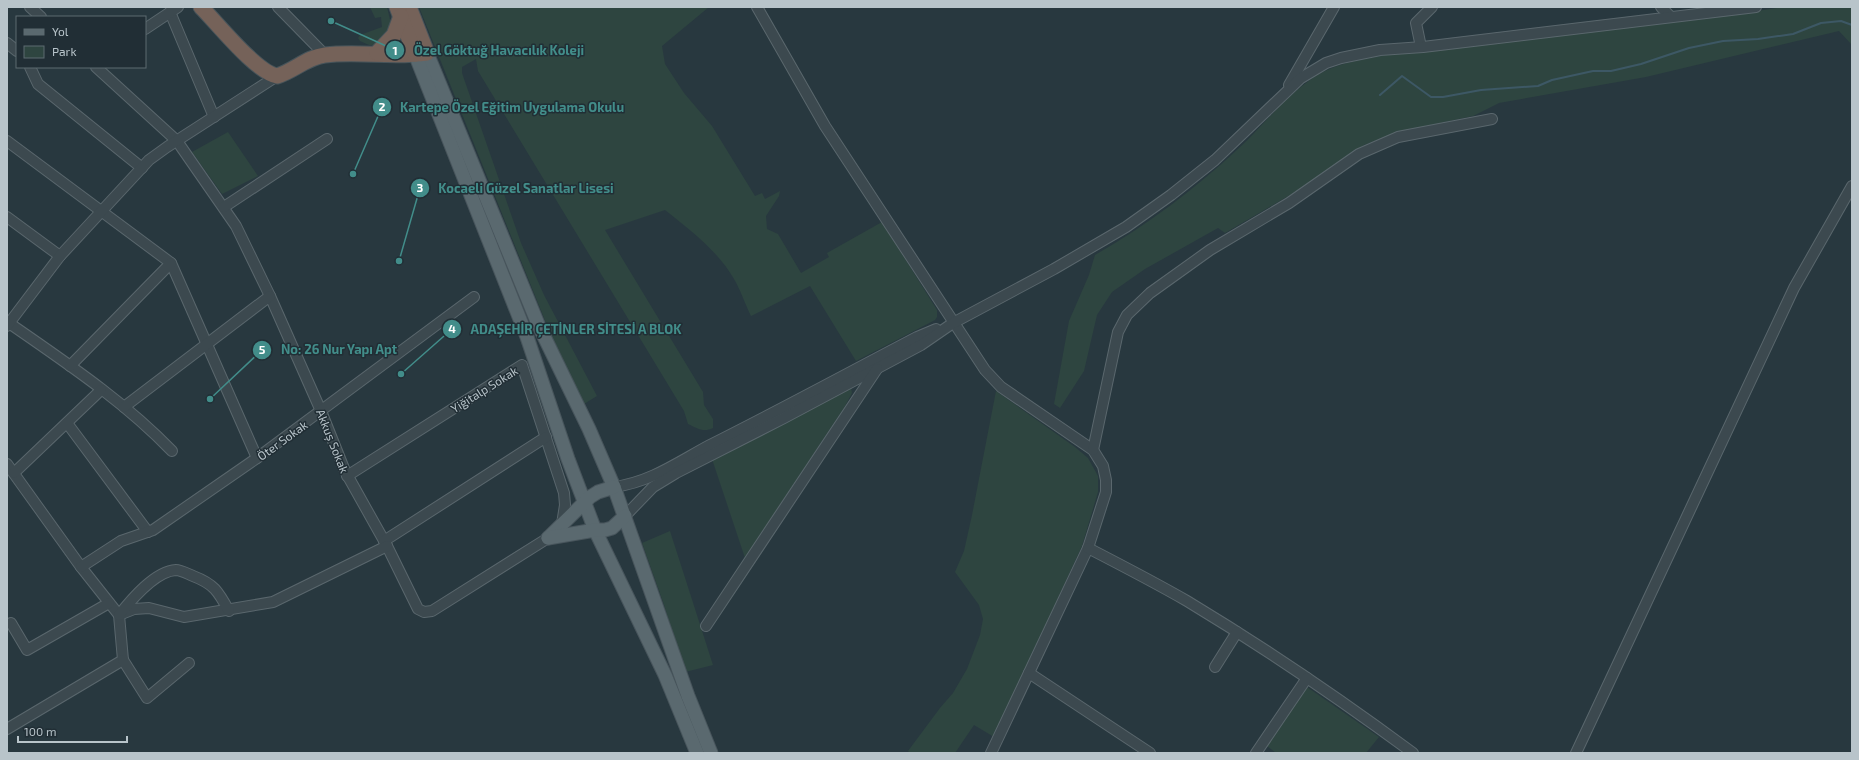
<svg xmlns="http://www.w3.org/2000/svg" width="1859" height="760" font-family="'Exo 2',sans-serif">
  <style>
    .green { fill: #2e4540 }
    .lines { fill: none; stroke-linecap: round; stroke-linejoin: round }
    .stream { stroke: #3d5865; stroke-width: 2 }
    .minor-casing { stroke: #5a676d; stroke-width: 12 }
    .major-casing { stroke: #48555c; stroke-width: 15 }
    .highway-casing { stroke: #47545a; stroke-width: 17 }
    .minor { stroke: #3c494f; stroke-width: 10 }
    .major { stroke: #5a696f; stroke-width: 13 }
    .highway { stroke: #756259; stroke-width: 15 }
    .labels { text-anchor: middle; dominant-baseline: central; stroke-width: 3; stroke-linejoin: round; paint-order: stroke }
    .street-label { font-size: 12px; fill: #b8c4ca; stroke: #212e35 }
    .leader { fill: none; stroke: #428d8a; stroke-width: 1.5 }
    .callout-dot { fill: #428d8a; stroke: #212e35; stroke-width: 1.5 }
    .mark-label { font-size: 12px; text-anchor: middle; font-weight: bold; fill: #fff }
    .callout-label { font-size: 13px; text-anchor: middle; font-weight: bold; fill: #428d8a; stroke: #212e35; stroke-width: 3; stroke-linejoin: round; paint-order: stroke }
  </style>
  <rect width="100%" height="100%" fill="#28383f"/>
  <g class="green">
    <path d="M370,7H387L392,28L377,45H369L360,41L358,38L360,35L382,27L381,17L375,18Z"/>
    <path d="M419,7H709L662,46L665,64L684,93L712,126L755,196L762,193L765,199L780,191L779,196L766,216L767,229L778,234L801,273L829,257L827,253L882,222L937,310V317L935,320L856,361L810,286L751,316C745,304 741,291 734,279C718,251 690,230 665,210L605,230L703,392L704,405L713,419V428C703,433 697,428 688,424L684,411L478,71L476,59L462,67V73L521,243L544,295L597,396L584,404L548,328Z"/>
    <path d="M1783,7H1852V45L1839,31L1646,77L1499,103L1473,116L1398,132L1364,145L1307,185L1225,233L1218,228L1145,269L1112,292L1097,315L1084,371L1060,408L1054,404L1069,321L1089,275L1095,255C1147,225 1195,189 1239,148C1266,123 1293,86 1327,70C1345,62 1366,59 1386,55L1704,19Z"/>
    <path d="M228,132L258,176L222,194L192,152Z"/>
    <path d="M849,388H851L852,393L844,408L745,558L712,459Z"/>
    <path d="M996,391L1075,447L1088,458L1098,476V492L1082,546L994,737L974,725L955,753H910L908,751L940,708L953,693L967,669L980,635L983,619L979,605L955,572L964,551L972,515Z"/>
    <path d="M670,531L713,665L685,672L663,602L642,543Z"/>
    <path d="M1307,687L1379,737L1366,753H1276L1267,746Z"/>
  </g>
  <g class="lines">
    <path class="stream" d="M1380,95L1402,76L1431,97H1443L1481,90L1538,86L1552,80L1593,71H1611L1641,64L1689,48L1723,41L1758,39L1793,34L1821,23L1841,21L1852,25"/>
    <defs>
      <g id="minor">
        <path d="M30,7L41,17"/>
        <path d="M278,7L325,55"/>
        <path d="M757,7L825,126L985,370L1001,387L1093,450L1103,466L1106,480V492L1088,548L991,753"/>
        <path d="M1661,7L1671,17"/>
        <path d="M170,12L214,117"/>
        <path d="M145,29L178,7"/>
        <path d="M7,43L17,51"/>
        <path d="M1421,47L1416,23L1432,7"/>
        <path d="M30,67L38,84L142,168"/>
        <path d="M96,67L177,141L236,226L270,296L321,411L345,471L387,546L418,609L424,612L432,611L548,538"/>
        <path d="M1289,85L1334,7"/>
        <path d="M7,141L171,263L257,458"/>
        <path d="M224,207L327,139"/>
        <path d="M7,217L60,256"/>
        <path d="M9,323C65,362 124,401 172,451"/>
        <path d="M7,326L60,256L149,160L167,147L277,76"/>
        <path d="M70,366L171,263"/>
        <path d="M124,407L270,296"/>
        <path d="M67,423L148,532"/>
        <path d="M1093,450L1118,332L1127,315L1150,293L1210,250L1289,203L1359,154L1398,137L1492,119"/>
        <path d="M7,464L81,567L119,615L123,660L7,729"/>
        <path d="M14,473L101,390"/>
        <path d="M347,476L522,365L564,493L565,505L562,524"/>
        <path d="M614,487C651,482 678,462 710,445C780,410 848,373 917,337L936,329"/>
        <path d="M625,516L653,487L676,473L784,418L921,345L953,323L1054,269L1126,227L1171,195L1215,160L1301,78L1326,63L1341,58L1380,50L1423,47L1756,7"/>
        <path d="M384,541L546,437"/>
        <path d="M1088,548C1121,565 1154,582 1187,601C1265,648 1340,699 1413,753"/>
        <path d="M81,567L121,541L153,530L257,458L474,297"/>
        <path d="M119,615L134,609L149,608L184,617L273,602L387,546"/>
        <path d="M119,615C131,600 155,571 176,570C181,570 188,574 193,576C214,584 218,591 229,611"/>
        <path d="M11,623L27,650L109,603"/>
        <path d="M706,626L877,369"/>
        <path d="M123,660L147,698L189,663"/>
        <path d="M1215,667L1237,632"/>
        <path d="M1029,673L1150,753"/>
        <path d="M1256,753L1307,678"/>
        <path d="M1576,753L1794,288L1852,186"/>
      </g>
      <g id="major">
        <path d="M427,53L538,324L589,429L614,487L688,696L711,753"/>
        <path d="M415,54L527,337L568,459L595,530L665,675L697,753"/>
        <path d="M548,538L590,497L598,492L614,487"/>
        <path d="M548,538L595,530H605L612,528L625,516"/>
      </g>
      <g id="highway">
        <path d="M201,7C218,24 256,72 277,76C294,71 307,57 325,55C359,51 393,58 427,53L409,7"/>
        <path d="M397,7L415,54"/>
        <path d="M377,53L394,35L401,16"/>
      </g>
    </defs>
    <use href="#minor" class="minor-casing"/>
    <use href="#major" class="major-casing"/>
    <use href="#highway" class="highway-casing"/>
    <use href="#minor" class="minor"/>
    <use href="#major" class="major"/>
    <use href="#highway" class="highway"/>
  </g>
  <g class="labels">
    <g class="street-label">
      <text transform="translate(484 389) rotate(-32)">Yiğitalp Sokak</text>
      <text transform="translate(282 440) rotate(-36)">Öter Sokak</text>
      <text transform="translate(333 441) rotate(68)">Akkuş Sokak</text>
    </g>
  </g>
  <path class="leader" d="M331 21L395 50M353 174L382 107M399 261L420 188M401 374L452 329M210 399L262 350"/>
  <g class="callout-dot">
    <circle cx="331" cy="21" r="4"/>
    <circle cx="353" cy="174" r="4"/>
    <circle cx="399" cy="261" r="4"/>
    <circle cx="401" cy="374" r="4"/>
    <circle cx="210" cy="399" r="4"/>
    <circle cx="395" cy="50" r="10"/>
    <circle cx="382" cy="107" r="10"/>
    <circle cx="420" cy="188" r="10"/>
    <circle cx="452" cy="329" r="10"/>
    <circle cx="262" cy="350" r="10"/>
  </g>
  <g class="mark-label">
    <text x="395" y="55">1</text>
    <text x="382" y="111">2</text>
    <text x="420" y="192">3</text>
    <text x="452" y="333">4</text>
    <text x="262" y="354">5</text>
  </g>
  <g class="callout-label">
    <text x="499" y="55">Özel Göktuğ Havacılık Koleji</text>
    <text x="512" y="112">Kartepe Özel Eğitim Uygulama Okulu</text>
    <text x="526" y="193">Kocaeli Güzel Sanatlar Lisesi</text>
    <text x="576" y="334">ADAŞEHİR ÇETİNLER SİTESİ A BLOK</text>
    <text x="339" y="354">No: 26 Nur Yapı Apt</text>
  </g>
  <rect width="1859" height="760" fill="none" stroke="#b8c4ca" stroke-width="16"/>
  <rect x="16" y="16" width="130" height="52" fill="#212e35" stroke="#5d6a71"/>
  <rect x="24" y="29" width="20" height="6" fill="#5a696f" stroke="#5d6a71"/>
  <text x="52" y="36" font-size="12" fill="#b8c4ca">Yol</text>
  <rect x="24" y="46" width="20" height="12" fill="#2e4540" stroke="#5d6a71"/>
  <text x="52" y="56" font-size="12" fill="#b8c4ca">Park</text>
  <path d="M18 736v6h109v-6" fill="none" stroke="#b8c4ca" stroke-width="2"/>
  <text x="24" y="736" font-size="12" fill="#b8c4ca" stroke="#212e35" stroke-width="3" paint-order="stroke">100 m</text>
</svg>
